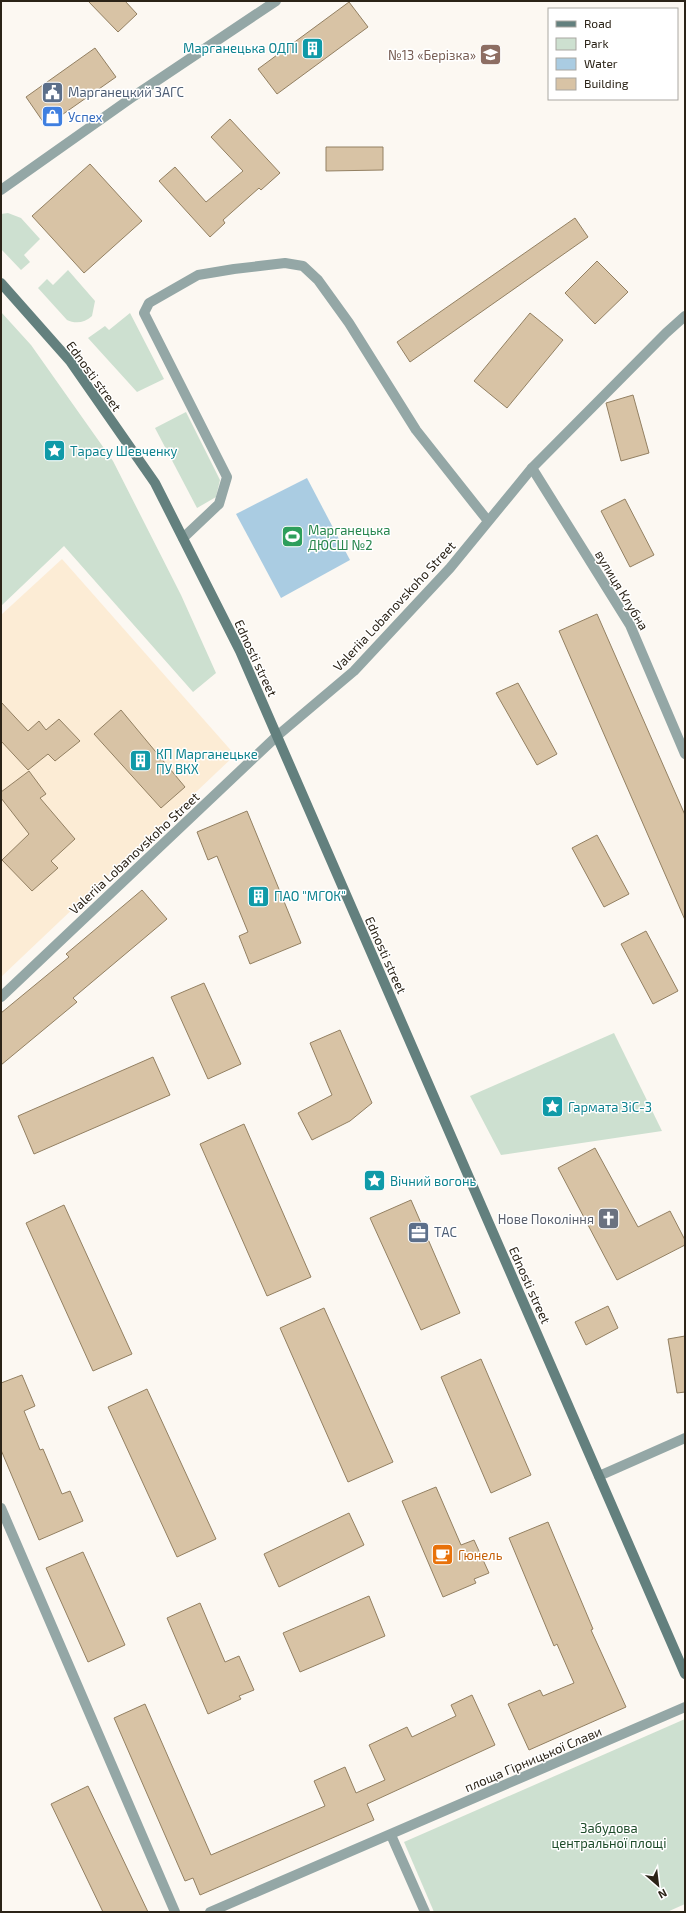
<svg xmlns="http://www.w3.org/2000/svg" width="686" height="1913" font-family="'Exo 2',sans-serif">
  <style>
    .built { fill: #fcecd5 }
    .green { fill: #cde0d0 }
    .water { fill: #aacce2 }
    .building { fill: #d8c3a5; stroke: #938062 }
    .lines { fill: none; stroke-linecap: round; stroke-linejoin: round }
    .lane { stroke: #94a7a6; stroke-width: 10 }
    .street { stroke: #94a7a6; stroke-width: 10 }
    .secondary { stroke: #63807e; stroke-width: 10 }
    .labels { text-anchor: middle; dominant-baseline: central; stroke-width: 3; stroke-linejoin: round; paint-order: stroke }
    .culture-label { font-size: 13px; fill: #0d838f; stroke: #fff; text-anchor: start }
    .education-label { font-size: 13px; fill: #785e54; stroke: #fff; text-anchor: end }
    .service-label { font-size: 13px; fill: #4e5e75; stroke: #fff; text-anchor: start }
    .shop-label { font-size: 13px; fill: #366cbe; stroke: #fff; text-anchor: start }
    .street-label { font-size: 13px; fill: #2b2317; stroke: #fff }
    .leisure-label { font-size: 13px; fill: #27864d; stroke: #fff; text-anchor: start }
    .worship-label { font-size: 13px; fill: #5b616d; stroke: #fff; text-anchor: end }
    .food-label { font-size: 13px; fill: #c56008; stroke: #fff; text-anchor: start }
    .park-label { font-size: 13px; fill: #1d4b29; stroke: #fff }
  </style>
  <rect width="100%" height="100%" fill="#fcf8f2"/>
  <path class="built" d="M62,559L235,755L1,977V615Z"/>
  <g class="green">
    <path d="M8,213L21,218L40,239L24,255L30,262L21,270L1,249V214Z"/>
    <path d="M68,270L95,301L92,316C85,323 75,324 67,320L38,288L47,279L53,285Z"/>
    <path d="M1,312L31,345L113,461L181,595L216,673L193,692L64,546L1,606Z"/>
    <path d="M130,313L164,379L137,392L88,338L105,326L109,330Z"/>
    <path d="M186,412L220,480L216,497L197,508L155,428Z"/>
    <path d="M614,1033L662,1131L501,1155L470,1096Z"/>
    <path d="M685,1719V1904L667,1912H434L404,1842Z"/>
  </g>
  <path class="water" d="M307,478L350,560L281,598L236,514Z"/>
  <g class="building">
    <path d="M88,1H125L137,14L118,32Z"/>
    <path d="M349,2L368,27L277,94L258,69Z"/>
    <path d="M95,48L116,77L46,126L26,97Z"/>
    <path d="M230,119L280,173L261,190L259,188L223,220L225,223L210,237L159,181L175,167L206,202L243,171L211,137Z"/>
    <path d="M326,147H383V170L326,171Z"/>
    <path d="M90,164L142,221L84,273L32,216Z"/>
    <path d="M575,218L588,237L410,362L397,342Z"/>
    <path d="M597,261L628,292L595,324L565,293Z"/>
    <path d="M530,313L563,340L507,408L474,381Z"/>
    <path d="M633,395L649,453L621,461L606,403Z"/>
    <path d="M625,499L654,555L630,567L601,511Z"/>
    <path d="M597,614L685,815V920L559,631Z"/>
    <path d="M518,683L557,754L537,765L496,693Z"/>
    <path d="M1,702L28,731L39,721L46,730L59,719L80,741L55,761L48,754L28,770L1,741Z"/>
    <path d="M121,710L185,787L161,808L94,734Z"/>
    <path d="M29,771L46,794L40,798L75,839L51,861L58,868L32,891L2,860L29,834L1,798V792Z"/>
    <path d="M247,811L301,943L250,964L239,936L248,932L217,856L208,860L197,832Z"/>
    <path d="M597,835L629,894L604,907L572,848Z"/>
    <path d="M142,890L167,919L73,998L77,1002L1,1065V1013L69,957L66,954Z"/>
    <path d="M646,931L678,991L653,1004L621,944Z"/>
    <path d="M204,983L241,1064L208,1079L171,997Z"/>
    <path d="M340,1030L372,1103L350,1121L312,1140L298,1113L332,1095L310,1043Z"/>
    <path d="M153,1057L170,1095L34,1154L18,1116Z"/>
    <path d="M244,1124L311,1277L267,1296L200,1144Z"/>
    <path d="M595,1148L638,1227L670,1211L685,1240V1245L617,1280L558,1168Z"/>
    <path d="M411,1200L460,1313L421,1330L370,1218Z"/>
    <path d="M64,1205L132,1354L93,1371L26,1223Z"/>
    <path d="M608,1306L618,1328L586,1345L575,1322Z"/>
    <path d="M324,1308L393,1462L348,1482L280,1328Z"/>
    <path d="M685,1336V1392L677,1393L668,1339Z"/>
    <path d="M481,1359L531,1475L491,1493L441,1377Z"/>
    <path d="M22,1375L35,1406L24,1411L40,1450L43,1449L62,1494L70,1491L83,1521L39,1540L1,1450V1383Z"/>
    <path d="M147,1389L216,1539L177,1557L108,1407Z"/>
    <path d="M436,1487L461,1545L474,1540L489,1573L474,1579L476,1583L443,1597L402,1501Z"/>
    <path d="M349,1513L364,1545L279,1587L264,1554Z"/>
    <path d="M548,1522L593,1629L591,1630L626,1707L529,1750L508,1704L540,1690L543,1696L574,1683L557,1644L554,1646L509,1538Z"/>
    <path d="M83,1552L125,1645L88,1662L46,1568Z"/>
    <path d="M369,1596L385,1636L300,1672L283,1633Z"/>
    <path d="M200,1603L225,1662L239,1656L254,1690L239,1696L241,1699L208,1714L167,1618Z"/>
    <path d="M472,1695L495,1745L367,1804L374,1820L200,1895L193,1878L185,1881L114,1718L145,1704L211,1855L325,1806L314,1781L345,1767L356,1793L385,1780L369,1745L407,1727L412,1737L456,1716L451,1705Z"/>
    <path d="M88,1786L148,1912H103L51,1804Z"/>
  </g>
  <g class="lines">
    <path class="lane" d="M183,538L219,504L227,477L144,313L149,303L198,275L234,269L285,263L303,266L318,280L349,323L416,430L488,521"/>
    <g class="street">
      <path d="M1,190L134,96L276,1"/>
      <path d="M532,468L630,625L685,754"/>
      <path d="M1,997L277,736L354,671L450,568L532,468L666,333L685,316"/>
      <path d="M599,1476L685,1438"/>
      <path d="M1,1508L175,1912"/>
      <path d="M391,1835L425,1912"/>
      <path d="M210,1912L685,1707"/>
    </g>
    <path class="secondary" d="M1,283L70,361L155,483L240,651L685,1674"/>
  </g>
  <defs>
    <symbol id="building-square" viewBox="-11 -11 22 22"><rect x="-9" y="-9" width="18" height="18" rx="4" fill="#0f9aa8" stroke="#fff"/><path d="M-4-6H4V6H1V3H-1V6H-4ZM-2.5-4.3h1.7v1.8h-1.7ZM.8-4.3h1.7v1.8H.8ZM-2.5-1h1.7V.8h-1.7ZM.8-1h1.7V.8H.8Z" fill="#fff"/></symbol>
    <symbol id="school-square" viewBox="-11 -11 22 22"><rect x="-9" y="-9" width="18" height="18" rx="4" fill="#8d6e63" stroke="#fff"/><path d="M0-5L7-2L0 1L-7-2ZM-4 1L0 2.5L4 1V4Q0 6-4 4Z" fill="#fff"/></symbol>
    <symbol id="civic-square" viewBox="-11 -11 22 22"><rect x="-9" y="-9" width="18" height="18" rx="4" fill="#5c6f8a" stroke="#fff"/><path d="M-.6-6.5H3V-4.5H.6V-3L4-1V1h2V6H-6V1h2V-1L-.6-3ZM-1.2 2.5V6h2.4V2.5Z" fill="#fff"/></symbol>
    <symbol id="shop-square" viewBox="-11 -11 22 22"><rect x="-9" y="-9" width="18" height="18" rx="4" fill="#3f7fe0" stroke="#fff"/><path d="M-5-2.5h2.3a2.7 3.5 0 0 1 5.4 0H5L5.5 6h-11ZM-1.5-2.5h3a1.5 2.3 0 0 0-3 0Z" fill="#fff"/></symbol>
    <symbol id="sight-square" viewBox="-11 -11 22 22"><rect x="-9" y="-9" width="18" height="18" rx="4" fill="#0f9aa8" stroke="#fff"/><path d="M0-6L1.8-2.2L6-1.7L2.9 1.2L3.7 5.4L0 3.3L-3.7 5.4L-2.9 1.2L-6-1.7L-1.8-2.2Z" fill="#fff"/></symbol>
    <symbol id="stadium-square" viewBox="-11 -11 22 22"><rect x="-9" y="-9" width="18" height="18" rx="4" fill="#2e9e5b" stroke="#fff"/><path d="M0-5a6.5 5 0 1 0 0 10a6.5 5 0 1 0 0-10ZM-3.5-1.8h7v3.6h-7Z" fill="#fff"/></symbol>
    <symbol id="church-square" viewBox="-11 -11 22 22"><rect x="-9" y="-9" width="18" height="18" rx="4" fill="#6b7280" stroke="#fff"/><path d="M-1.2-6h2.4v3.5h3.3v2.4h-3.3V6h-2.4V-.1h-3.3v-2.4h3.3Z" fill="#fff"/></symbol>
    <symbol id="office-square" viewBox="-11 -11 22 22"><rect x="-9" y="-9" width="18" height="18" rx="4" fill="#5c6f8a" stroke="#fff"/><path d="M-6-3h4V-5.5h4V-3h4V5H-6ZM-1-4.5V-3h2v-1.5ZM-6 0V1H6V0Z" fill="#fff"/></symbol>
    <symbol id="cafe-square" viewBox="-11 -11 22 22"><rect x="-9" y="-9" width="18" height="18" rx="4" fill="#e8710a" stroke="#fff"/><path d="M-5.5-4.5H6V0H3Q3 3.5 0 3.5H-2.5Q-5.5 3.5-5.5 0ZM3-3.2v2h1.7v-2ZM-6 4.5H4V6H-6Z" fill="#fff"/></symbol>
  </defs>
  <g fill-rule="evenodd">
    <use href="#building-square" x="300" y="36" width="25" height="25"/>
    <use href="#school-square" x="478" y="42" width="25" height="25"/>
    <use href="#civic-square" x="40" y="80" width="25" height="25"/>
    <use href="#shop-square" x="40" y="104" width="25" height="25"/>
    <use href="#sight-square" x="42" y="438" width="25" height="25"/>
    <use href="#stadium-square" x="280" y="524" width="25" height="25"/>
    <use href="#building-square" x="128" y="748" width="25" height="25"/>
    <use href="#building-square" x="246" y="884" width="25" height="25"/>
    <use href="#sight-square" x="540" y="1094" width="25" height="25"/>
    <use href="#sight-square" x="362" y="1168" width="25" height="25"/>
    <use href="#church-square" x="596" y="1206" width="25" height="25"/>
    <use href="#office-square" x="406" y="1220" width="25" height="25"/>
    <use href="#cafe-square" x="430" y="1542" width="25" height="25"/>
  </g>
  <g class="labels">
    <g class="culture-label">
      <text x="298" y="48" text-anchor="end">Марганецька ОДПІ</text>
      <text x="70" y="451">Тарасу Шевченку</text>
      <text x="156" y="754">КП Марганецьке<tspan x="156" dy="15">ПУ ВКХ</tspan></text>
      <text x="274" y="896">ПАО "МГОК"</text>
      <text x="568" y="1107">Гармата ЗіС-3</text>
      <text x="390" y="1181">Вічний вогонь</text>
    </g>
    <g class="education-label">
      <text x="476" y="55">№13 «Берізка»</text>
    </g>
    <g class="service-label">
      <text x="68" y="92">Марганецкий ЗАГС</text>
      <text x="434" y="1232">ТАС</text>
    </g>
    <g class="shop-label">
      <text x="68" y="117">Успех</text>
    </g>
    <g class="street-label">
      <text transform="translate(94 376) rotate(54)">Ednosti street</text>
      <text transform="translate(622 590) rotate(59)">вулиця Клубна</text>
      <text transform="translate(394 606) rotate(-47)">Valeriia Lobanovskoho Street</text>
      <text transform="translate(256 658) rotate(65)">Ednosti street</text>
      <text transform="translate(134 853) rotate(-43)">Valeriia Lobanovskoho Street</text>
      <text transform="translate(386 955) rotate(66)">Ednosti street</text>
      <text transform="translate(530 1285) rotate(66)">Ednosti street</text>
      <text transform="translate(533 1759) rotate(-23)">площа Гірницької Слави</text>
    </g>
    <g class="leisure-label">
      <text x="308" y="530">Марганецька<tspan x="308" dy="15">ДЮСШ №2</tspan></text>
    </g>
    <g class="worship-label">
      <text x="594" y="1219">Нове Покоління</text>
    </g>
    <g class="food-label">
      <text x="458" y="1555">Гюнель</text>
    </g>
    <g class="park-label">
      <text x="609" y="1828">Забудова<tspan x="609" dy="15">центральної площі</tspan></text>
    </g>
  </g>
  <rect width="686" height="1913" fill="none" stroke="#2b2317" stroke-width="4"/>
  <rect x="548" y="8" width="130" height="92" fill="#ffffff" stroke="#aaa7a2"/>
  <rect x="556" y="21" width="20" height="6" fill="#63807e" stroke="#aaa7a2"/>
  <text x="584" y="28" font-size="12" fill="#2b2317">Road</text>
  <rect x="556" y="38" width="20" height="12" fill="#cde0d0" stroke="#aaa7a2"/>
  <text x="584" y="48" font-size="12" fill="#2b2317">Park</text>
  <rect x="556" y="58" width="20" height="12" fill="#aacce2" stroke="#aaa7a2"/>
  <text x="584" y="68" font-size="12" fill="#2b2317">Water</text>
  <rect x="556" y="78" width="20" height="12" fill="#d8c3a5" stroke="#aaa7a2"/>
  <text x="584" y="88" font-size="12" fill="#2b2317">Building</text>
  <g transform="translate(658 1885) rotate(152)" stroke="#ffffff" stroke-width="3" paint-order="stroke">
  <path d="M0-3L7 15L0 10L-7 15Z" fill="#2b2317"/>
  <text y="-6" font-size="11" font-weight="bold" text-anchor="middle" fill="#2b2317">N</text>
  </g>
</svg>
